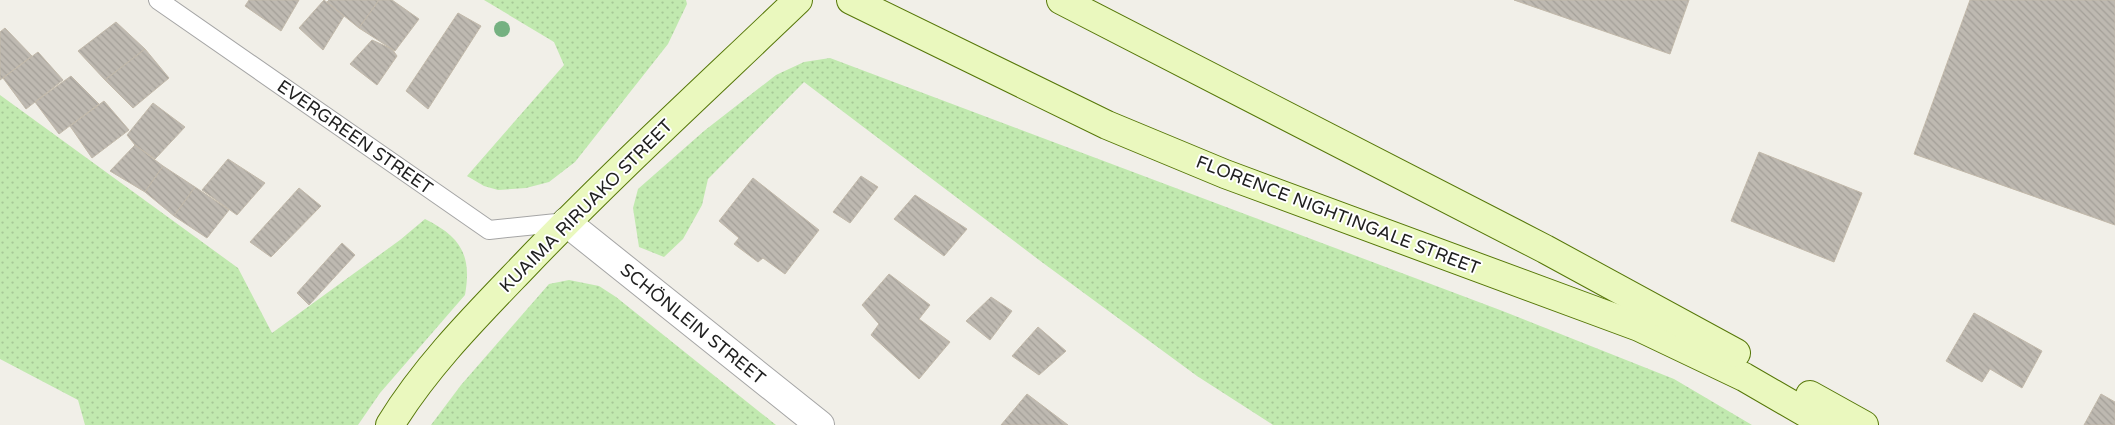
<svg xmlns="http://www.w3.org/2000/svg" width="2115" height="425" font-family="'Varela Round',sans-serif">
  <style>
    .grass { fill: url(#grass-dots) }
    .building { fill: url(#building-back-hatch); stroke: #c2b9aa }
    .lines { fill: none; stroke-linecap: round; stroke-linejoin: round }
    .lane-casing { stroke: #a5a5a5; stroke-width: 20 }
    .street-casing { stroke: #a5a5a5; stroke-width: 30 }
    .secondary-casing { stroke: #567708; stroke-width: 30 }
    .lane { stroke: #fff; stroke-width: 18 }
    .street { stroke: #fff; stroke-width: 28 }
    .secondary { stroke: #eaf8be; stroke-width: 28 }
    .tree { fill: #75b181 }
    .labels { text-anchor: middle; dominant-baseline: central; stroke-width: 4; stroke-linejoin: round; paint-order: stroke }
    .street-label { font-size: 18px; fill: #212121; stroke: #fff }
  </style>
  <defs>
    <pattern id="grass-dots" width="8" height="8" patternUnits="userSpaceOnUse" patternTransform="scale(1.25)"><rect width="8" height="8" fill="#c1e9af"/><path d="M2 2h.1M6 6h.1" fill="none" stroke="#a6c896" stroke-width="1.8" stroke-linecap="round"/></pattern>
    <pattern id="building-back-hatch" width="6" height="6" patternUnits="userSpaceOnUse" patternTransform="scale(1.25)"><rect width="6" height="6" fill="#beb9b1"/><path d="M-1 5l2 2M0 0l6 6M5-1l2 2" fill="none" stroke="#a39f98"/></pattern>
  </defs>
  <rect width="100%" height="100%" fill="#f1efe8"/>
  <g class="grass">
    <path d="M484,0H686L687,4L668,44L575,162L549,182L526,188L498,190L484,186L467,176L564,65L554,42Z"/>
    <path d="M830,58L1500,310L1674,379L1752,425H1273L1197,376L1039,260L804,82L708,179L702,205L683,239L664,257L639,247L633,208L638,189L704,131L776,75L804,62Z"/>
    <path d="M0,95L238,268L272,333L400,240L425,219C461,237 472,255 465,295L380,393L358,425H85L78,400L0,359Z"/>
    <path d="M569,280L599,286L616,297L776,425H431L461,385L549,284Z"/>
  </g>
  <g class="building">
    <path d="M249,0H299L281,31L245,6Z"/>
    <path d="M324,0L344,16L323,50L299,28Z"/>
    <path d="M329,0H379L359,28L327,2Z"/>
    <path d="M379,0H392L419,19L395,51L359,28Z"/>
    <path d="M1514,0H1689L1670,54Z"/>
    <path d="M1970,0H2115V225L1914,154Z"/>
    <path d="M458,13L481,26L428,109L406,91Z"/>
    <path d="M116,22L145,49L105,80L78,51Z"/>
    <path d="M5,28L32,56L0,80V32Z"/>
    <path d="M372,40L392,49L397,56L377,85L350,64Z"/>
    <path d="M145,49L169,78L133,108L105,80Z"/>
    <path d="M38,52L63,80L26,109L3,78Z"/>
    <path d="M71,76L99,104L59,134L35,102Z"/>
    <path d="M104,101L129,130L92,158L70,126Z"/>
    <path d="M153,103L185,127L155,159L135,145L127,135Z"/>
    <path d="M135,145L163,166L145,192L110,171Z"/>
    <path d="M1759,152L1862,193L1834,262L1731,221Z"/>
    <path d="M228,159L265,183L237,215L202,190Z"/>
    <path d="M163,166L195,187L174,216L145,192Z"/>
    <path d="M861,176L878,187L850,223L833,212Z"/>
    <path d="M753,178L819,230L785,274L763,258L758,262L734,244L739,238L719,221Z"/>
    <path d="M195,187L229,210L207,238L174,216Z"/>
    <path d="M299,188L321,206L271,257L250,242Z"/>
    <path d="M915,195L967,229L944,256L894,219Z"/>
    <path d="M342,243L355,255L309,305L297,293Z"/>
    <path d="M889,274L930,305L919,319L950,342L919,379L871,335L879,324L862,305Z"/>
    <path d="M991,297L1012,311L990,340L966,321Z"/>
    <path d="M1974,313L2042,351L2022,388L1990,369L1982,382L1946,361Z"/>
    <path d="M1038,327L1066,351L1039,375L1012,356Z"/>
    <path d="M1027,394L1068,425H1001Z"/>
    <path d="M2101,394L2115,402V425H2084Z"/>
  </g>
  <g class="lines">
    <defs>
      <path id="lane" d="M158,0L489,230L566,222"/>
      <path id="street" d="M566,222L820,425"/>
      <g id="secondary">
        <path d="M851,0L1107,125L1225,174L1639,327L1744,377L1827,425"/>
        <path d="M1061,0L1545,249L1736,353"/>
        <path d="M1810,395L1864,425"/>
        <path d="M390,425C426,366 476,316 524,266C612,174 706,88 798,0"/>
      </g>
    </defs>
    <use href="#lane" class="lane-casing"/>
    <use href="#street" class="street-casing"/>
    <use href="#secondary" class="secondary-casing"/>
    <use href="#lane" class="lane"/>
    <use href="#street" class="street"/>
    <use href="#secondary" class="secondary"/>
  </g>
  <circle class="tree" cx="502" cy="29" r="8"/>
  <g class="labels">
    <g class="street-label">
      <text transform="translate(355 137) rotate(35)">EVERGREEN STREET</text>
      <text transform="translate(586 206) rotate(-45)">KUAIMA RIRUAKO STREET</text>
      <text transform="translate(1338 215) rotate(21)">FLORENCE NIGHTINGALE STREET</text>
      <text transform="translate(693 324) rotate(39)">SCHÖNLEIN STREET</text>
    </g>
  </g>
</svg>
